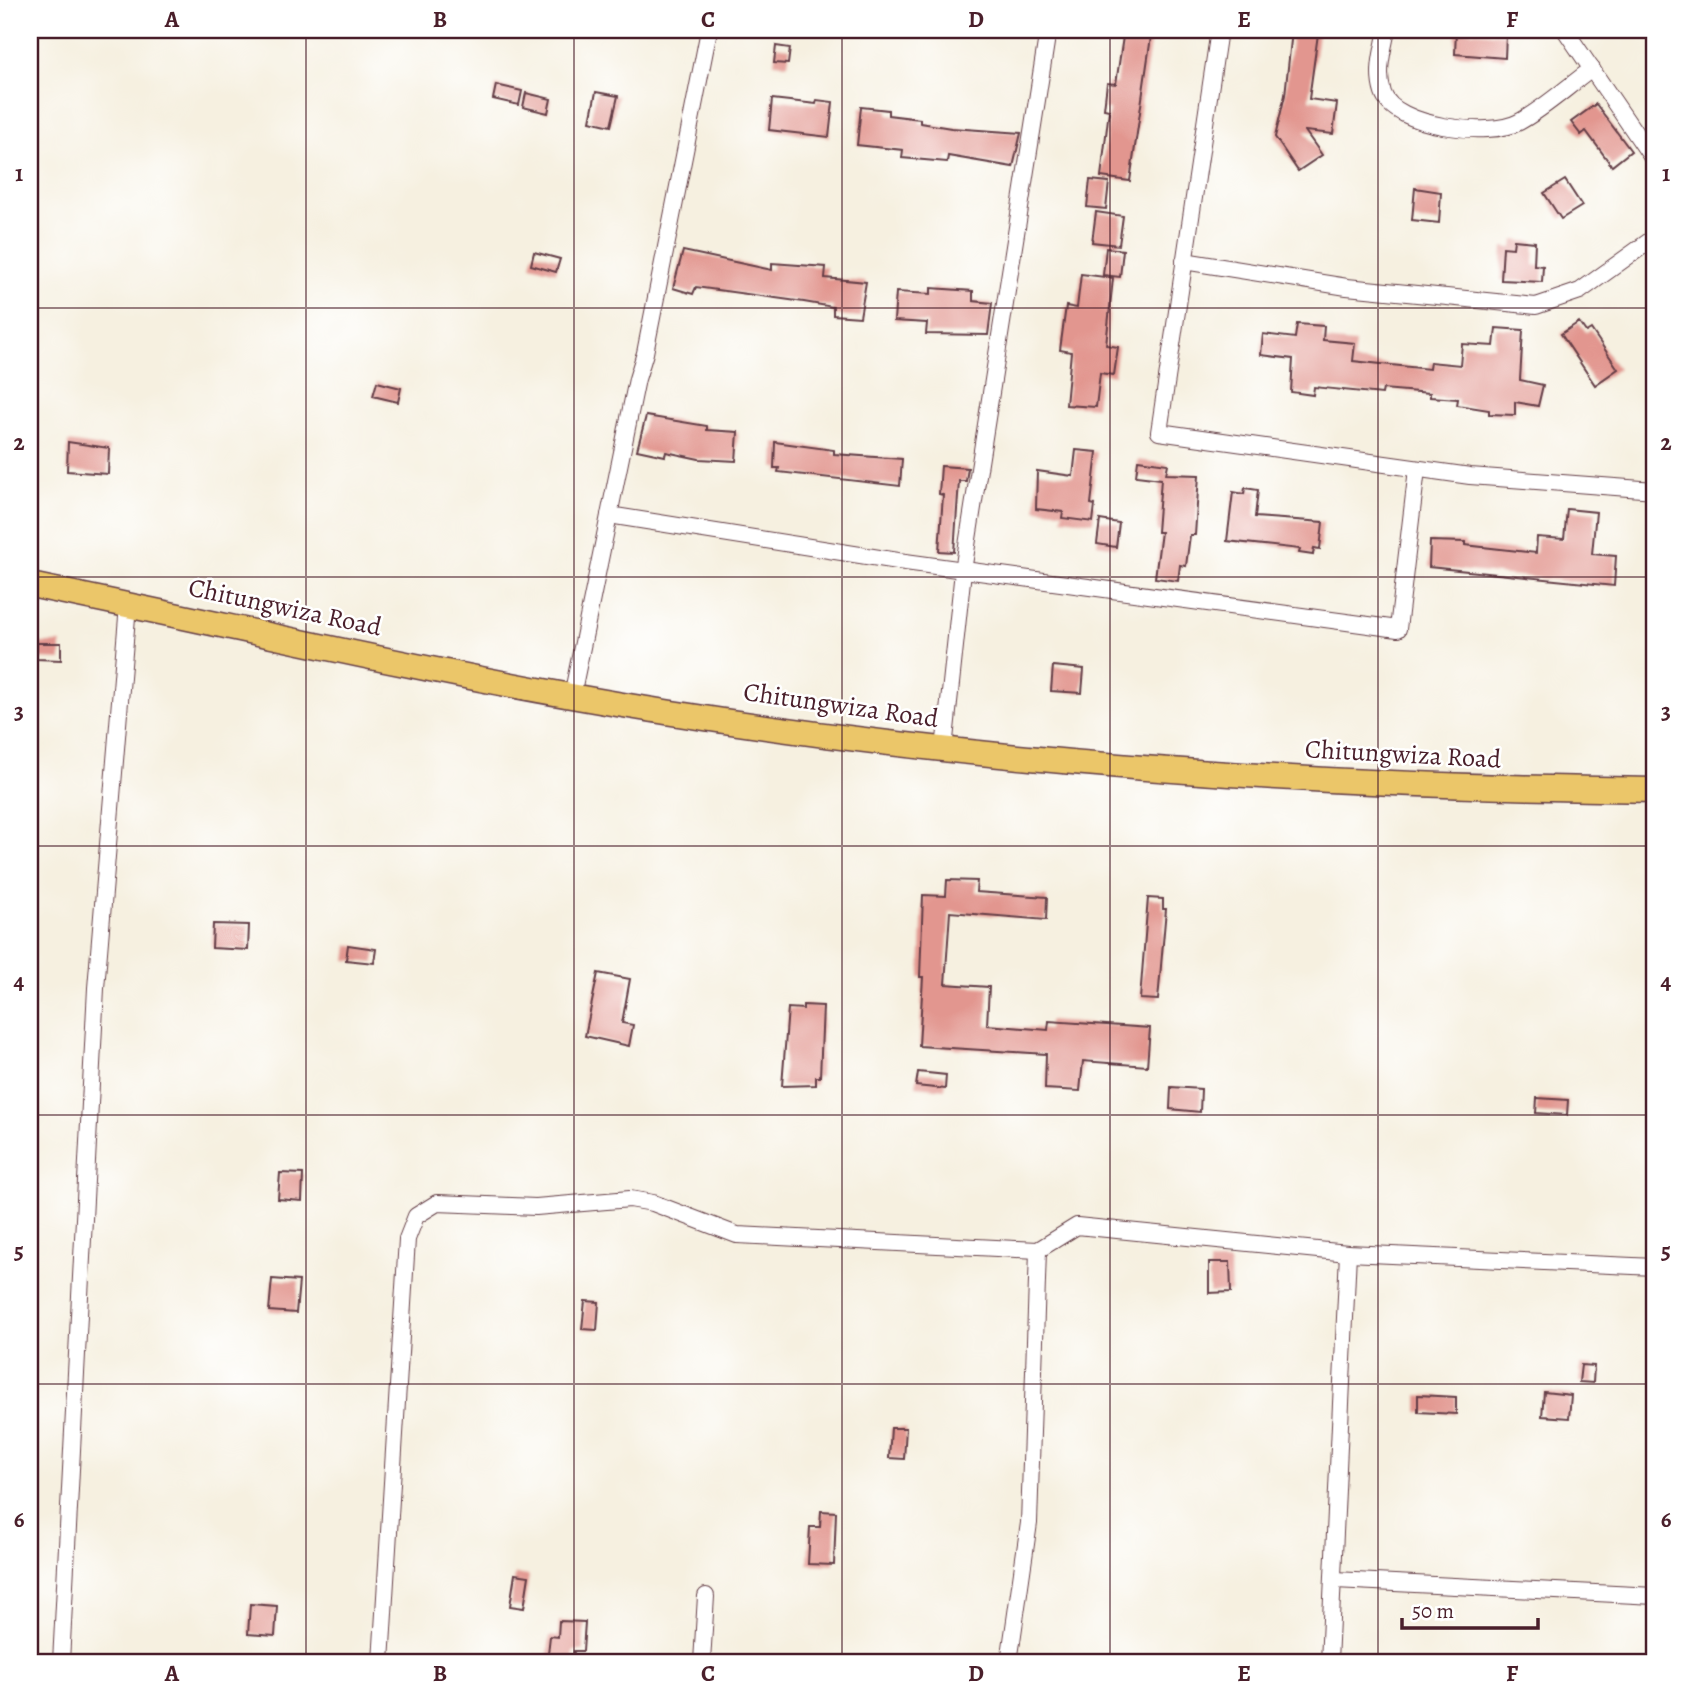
<svg xmlns="http://www.w3.org/2000/svg" width="1685" height="1692" font-family="Alegreya,serif">
  <style>
    .building { fill: #e2968f }
    .lines { fill: none; stroke-linecap: round; stroke-linejoin: round }
    .minor-casing { stroke: #643e46; stroke-width: 18 }
    .primary-casing { stroke: #643e46; stroke-width: 27 }
    .minor { stroke: #fff; stroke-width: 16 }
    .primary { stroke: #ebc669; stroke-width: 24 }
    .grid { fill: none; stroke: #4a1f2b; stroke-width: 2; stroke-opacity: 0.55 }
    .labels { text-anchor: middle; dominant-baseline: central; stroke-width: 5; stroke-linejoin: round; paint-order: stroke }
    .street-label { font-size: 26px; fill: #4a1f2b; stroke: #fff }
    .neatline { fill: none; stroke: #4a1f2b; stroke-width: 2.5 }
    .grid-label { font-size: 23px; text-anchor: middle; font-weight: bold; fill: #4a1f2b }
  </style>
  <rect width="100%" height="100%" fill="#fff"/>
  <filter id="ink" filterUnits="userSpaceOnUse"><feTurbulence type="fractalNoise" baseFrequency=".0143" numOctaves="2"/><feDisplacementMap in="SourceGraphic" scale="14" xChannelSelector="R" yChannelSelector="G"/><feConvolveMatrix kernelMatrix="1 2 1 2 8 2 1 2 1" color-interpolation-filters="sRGB"/></filter>
  <filter id="wash" filterUnits="userSpaceOnUse"><feTurbulence type="fractalNoise" baseFrequency=".00686" numOctaves="4" result="noise"/><feDisplacementMap in="SourceGraphic" scale="28" xChannelSelector="R" yChannelSelector="G"/><feGaussianBlur stdDeviation="1.57" result="paint"/><feColorMatrix in="noise" values="0 0 0 0 0 0 0 0 0 0 0 0 0 0 0 0 0 1.4 0 .05"/><feComposite in="paint" operator="in"/></filter>
  <g filter="url(#wash)">
    <rect width="100%" height="100%" fill="#f6f0e0"/>
    <g id="blocks">
      <g class="building">
        <path d="M1124,30H1152L1130,181L1101,177L1109,110L1104,109L1107,83L1116,84Z"/>
        <path d="M1456,30L1506,34L1505,58L1455,54Z"/>
        <path d="M1292,31L1318,34L1309,99L1337,103L1333,134L1305,131L1322,155L1298,171L1275,137L1285,95Z"/>
        <path d="M776,46L790,48L788,64L774,63Z"/>
        <path d="M496,85L522,91L519,105L493,99Z"/>
        <path d="M596,92L618,96L611,126L590,121Z"/>
        <path d="M526,93L551,99L548,113L523,107Z"/>
        <path d="M772,99L816,104L817,100L833,102L829,137L769,130Z"/>
        <path d="M1596,104L1631,151L1612,166L1586,131L1581,135L1571,122Z"/>
        <path d="M861,107L888,110V115L920,119V123L951,128L1021,133L1013,167L948,156L947,162L902,158L903,150L857,145Z"/>
        <path d="M1090,180L1109,182L1106,209L1087,207Z"/>
        <path d="M1565,180L1582,206L1561,219L1544,193Z"/>
        <path d="M1415,188L1441,192L1439,223L1412,220Z"/>
        <path d="M1096,212L1123,216L1119,245L1092,242Z"/>
        <path d="M1514,240L1535,242L1534,265L1543,266L1542,282L1501,280L1503,247L1513,248Z"/>
        <path d="M1106,248L1123,250L1120,277L1103,275Z"/>
        <path d="M683,251L772,270V263L826,267L825,278L866,282L860,317L833,315V307L804,302L696,287L693,294L673,288Z"/>
        <path d="M534,252L560,259L556,272L531,265Z"/>
        <path d="M1081,274L1113,278L1106,345L1118,347L1114,375L1100,373L1096,407L1066,405L1071,352L1060,350L1066,306L1077,308Z"/>
        <path d="M931,288L973,291V301L992,303L988,335L926,334L927,323L894,321L896,292L931,294Z"/>
        <path d="M1579,322L1586,332L1591,329L1618,369L1595,385L1561,334Z"/>
        <path d="M1297,324L1324,326L1323,340L1355,343L1353,361L1429,369L1430,362L1460,365L1462,344L1494,346L1496,328L1523,330L1520,380L1543,385L1538,406L1515,402V415L1489,414V410L1457,405L1458,399L1430,397V393L1383,389L1382,394L1314,387L1313,395L1291,392L1293,359L1261,355L1263,334L1295,338Z"/>
        <path d="M377,382L401,388L398,402L373,396Z"/>
        <path d="M646,416L707,426V430L738,432L736,461L699,459L666,452L665,456L637,450Z"/>
        <path d="M68,442L109,448L108,474L67,471Z"/>
        <path d="M775,442L834,450V454L902,459L900,486L778,472L779,468H774Z"/>
        <path d="M1076,450L1097,452L1091,504L1095,505L1093,522L1062,518L1063,512L1036,509L1037,471L1073,476Z"/>
        <path d="M1138,460L1168,464L1166,474L1199,475L1195,535H1190L1186,566L1180,565L1178,581L1155,578L1161,532H1157L1161,479L1136,476Z"/>
        <path d="M941,466L968,468L966,481H959L954,552L939,551L943,495L939,494Z"/>
        <path d="M1245,488L1258,490L1255,517L1323,522L1320,549L1314,548L1313,555L1299,553L1300,549L1227,541L1233,492L1244,494Z"/>
        <path d="M1567,509L1596,512L1592,554L1616,556L1614,586L1429,567L1430,541L1465,542V545L1536,553L1537,537L1564,539Z"/>
        <path d="M1100,520L1119,523L1116,547L1097,544Z"/>
        <path d="M37,643H61V660L36,659Z"/>
        <path d="M1053,666L1084,669L1082,693L1051,691Z"/>
        <path d="M947,880L977,881L976,892L1047,897L1046,920L950,912L945,984L989,987L987,1025L1048,1030L1049,1021L1150,1028L1147,1066L1083,1061L1080,1091L1045,1089L1046,1054L919,1046L923,977H920L923,895L946,896Z"/>
        <path d="M1148,898L1163,899V909H1166L1158,1000L1140,999Z"/>
        <path d="M213,924L249,925L248,950L212,948Z"/>
        <path d="M348,945L376,949L374,963L346,960Z"/>
        <path d="M598,973L630,979L622,1023L633,1025L629,1046L585,1036Z"/>
        <path d="M803,1005L823,1006L820,1077H816V1085L782,1086L788,1008L803,1009Z"/>
        <path d="M918,1072L946,1075L945,1089L916,1086Z"/>
        <path d="M1171,1087L1201,1089L1200,1112L1170,1109Z"/>
        <path d="M1537,1098L1568,1100L1567,1115L1536,1113Z"/>
        <path d="M280,1173L303,1174L302,1201L278,1199Z"/>
        <path d="M1209,1262H1230L1231,1292L1209,1293Z"/>
        <path d="M272,1279L299,1281L296,1313L269,1311Z"/>
        <path d="M585,1301L599,1302L597,1330L582,1329Z"/>
        <path d="M1581,1365L1594,1366L1593,1383L1579,1382Z"/>
        <path d="M1544,1392L1571,1395L1569,1418L1542,1416Z"/>
        <path d="M1418,1395L1456,1397V1414L1418,1412Z"/>
        <path d="M891,1428H906L904,1459L889,1458Z"/>
        <path d="M821,1511L836,1512L834,1565L808,1564L810,1527H820Z"/>
        <path d="M515,1574L529,1576L524,1608L510,1606Z"/>
        <path d="M250,1604L277,1606L275,1636L248,1634Z"/>
        <path d="M559,1621L585,1622L583,1651H574L573,1662H547L550,1636L558,1637Z"/>
      </g>
    </g>
  </g>
  <g filter="url(#ink)">
    <use href="#blocks" fill-opacity="0" stroke="#643e46" stroke-width="2"/>
    <g class="lines">
      <defs>
        <g id="minor">
          <path d="M1219,30L1159,432L1470,476L1655,490"/>
          <path d="M1387,30C1383,50 1376,72 1383,93C1394,127 1490,138 1519,122C1545,108 1568,86 1592,69"/>
          <path d="M1565,30L1655,162"/>
          <path d="M1184,261L1347,287L1536,306L1580,291L1655,237"/>
          <path d="M609,515L898,561L1398,629L1417,469"/>
          <path d="M572,696L637,379L645,353L709,30"/>
          <path d="M944,749L963,571L1048,30"/>
          <path d="M1335,1580L1655,1596"/>
          <path d="M61,1662L96,988L128,605"/>
          <path d="M381,1662L407,1239L416,1216L437,1203L536,1207L630,1199L653,1203L737,1235L1038,1250"/>
          <path d="M702,1662L706,1596"/>
          <path d="M1009,1662L1029,1523L1038,1250L1077,1226L1348,1253L1655,1267"/>
          <path d="M1329,1662L1348,1253"/>
        </g>
        <path id="primary" d="M30,585C210,621 390,664 571,696C928,760 1293,786 1655,790"/>
      </defs>
      <use href="#minor" class="minor-casing"/>
      <use href="#primary" class="primary-casing"/>
      <use href="#minor" class="minor"/>
      <use href="#primary" class="primary"/>
    </g>
  </g>
  <path class="grid" d="M306,30V1662M574,30V1662M842,30V1662M1110,30V1662M1378,30V1662M30,308H1655M30,577H1655M30,846H1655M30,1115H1655M30,1384H1655"/>
  <g class="labels">
    <g class="street-label">
      <text transform="translate(285 607) rotate(12)">Chitungwiza Road</text>
      <text transform="translate(841 705) rotate(8)">Chitungwiza Road</text>
      <text transform="translate(1403 754) rotate(3)">Chitungwiza Road</text>
    </g>
  </g>
  <rect width="1685" height="1692" fill="none" stroke="#fff" stroke-width="77"/>
  <path d="M1402 1618v10h136v-10" fill="none" stroke="#4a1f2b" stroke-width="3.5"/>
  <text x="1412" y="1618" font-size="21" fill="#4a1f2b" stroke="#ffffff" stroke-width="5" paint-order="stroke">50 m</text>
  <rect x="38" y="38" width="1608" height="1616" class="neatline"/>
  <g class="grid-label">
    <text x="172" y="27">A</text>
    <text x="440" y="27">B</text>
    <text x="708" y="27">C</text>
    <text x="976" y="27">D</text>
    <text x="1244" y="27">E</text>
    <text x="1512" y="27">F</text>
    <text x="19" y="181">1</text>
    <text x="1666" y="181">1</text>
    <text x="19" y="450">2</text>
    <text x="1666" y="450">2</text>
    <text x="19" y="719">3</text>
    <text x="1666" y="719">3</text>
    <text x="19" y="989">4</text>
    <text x="1666" y="989">4</text>
    <text x="19" y="1258">5</text>
    <text x="1666" y="1258">5</text>
    <text x="19" y="1527">6</text>
    <text x="1666" y="1527">6</text>
    <text x="172" y="1681">A</text>
    <text x="440" y="1681">B</text>
    <text x="708" y="1681">C</text>
    <text x="976" y="1681">D</text>
    <text x="1244" y="1681">E</text>
    <text x="1512" y="1681">F</text>
  </g>
</svg>
